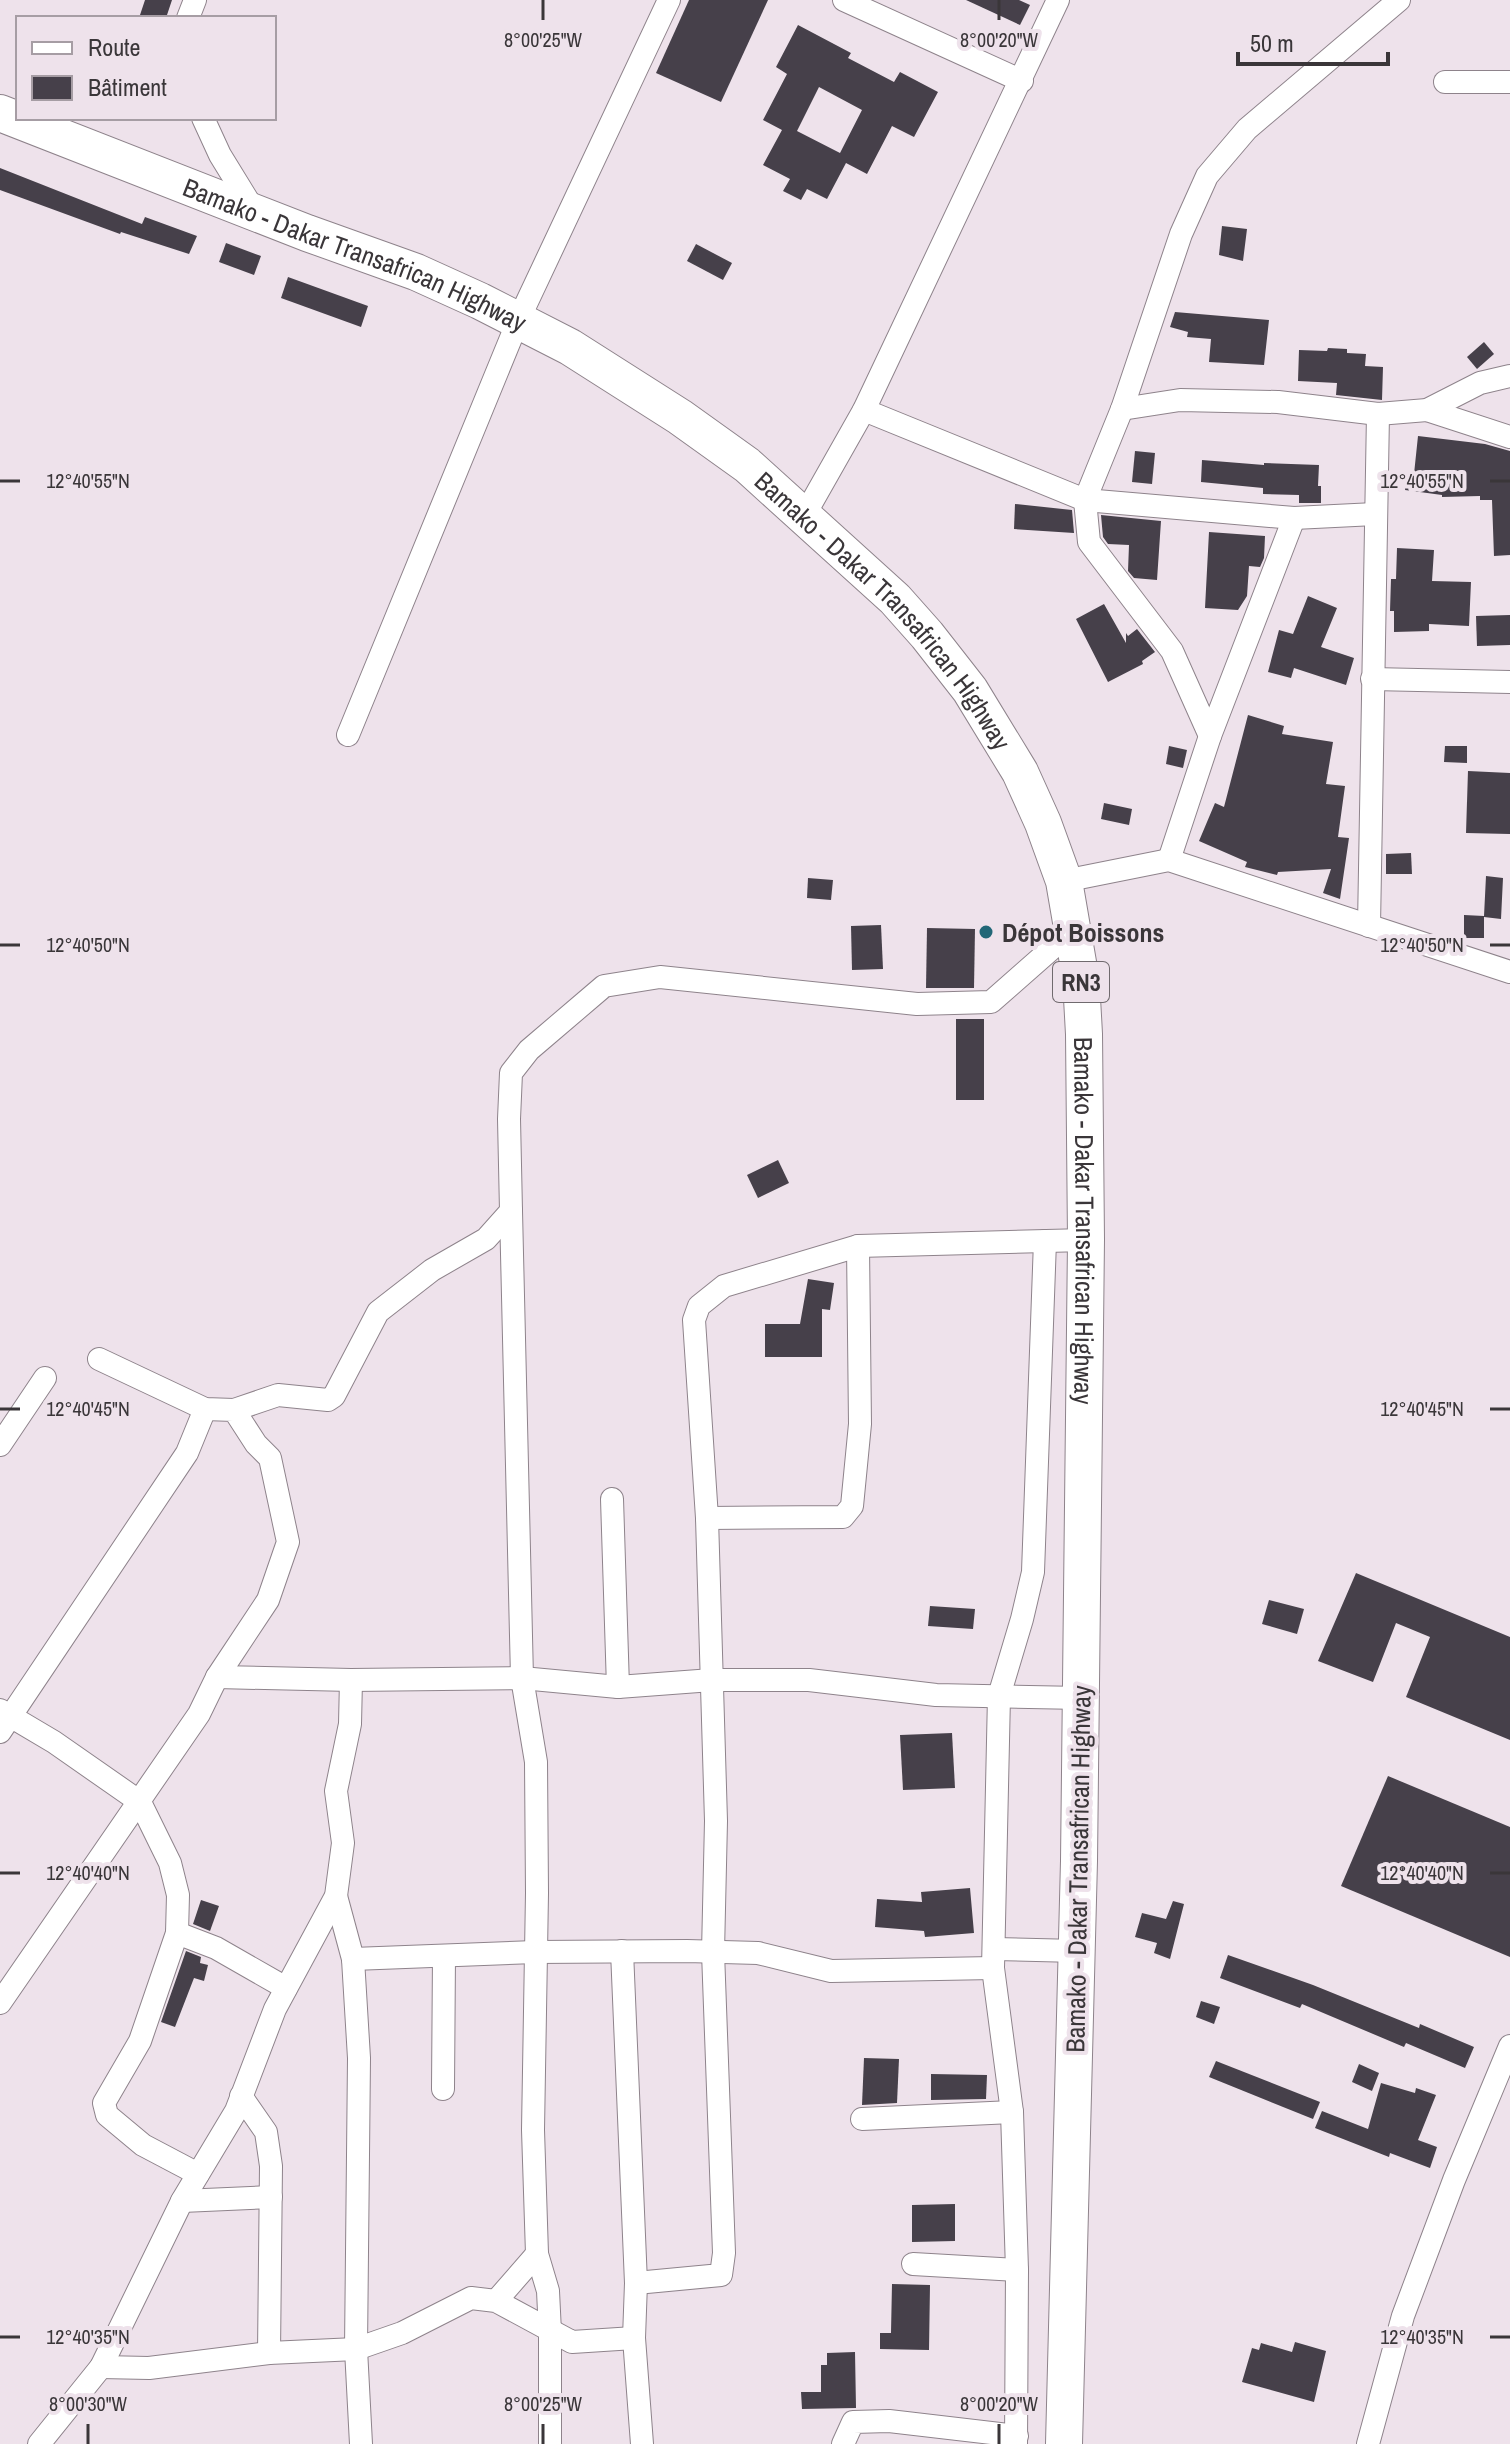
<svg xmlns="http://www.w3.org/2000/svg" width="1510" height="2444" font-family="'Archivo Narrow',sans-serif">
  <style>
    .building { fill: #46404a; fill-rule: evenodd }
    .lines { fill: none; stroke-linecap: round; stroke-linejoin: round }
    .minor-casing { stroke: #8e838b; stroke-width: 24 }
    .trunk-casing { stroke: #8e838b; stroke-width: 38 }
    .minor { stroke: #fff; stroke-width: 22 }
    .trunk { stroke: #fff; stroke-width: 36 }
    .ticks { fill: none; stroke: #3a3639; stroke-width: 3 }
    .poi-dot { fill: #226777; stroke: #eee2eb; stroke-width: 3 }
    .labels { text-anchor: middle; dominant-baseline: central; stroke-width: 8; stroke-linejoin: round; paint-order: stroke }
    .shield { fill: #eee2eb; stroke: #706a6e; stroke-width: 2 }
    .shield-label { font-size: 24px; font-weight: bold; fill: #3a3639 }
    .street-label { font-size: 26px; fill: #3a3639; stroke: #eee2eb }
    .poi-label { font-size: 26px; font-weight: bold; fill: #3a3639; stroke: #eee2eb; text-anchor: start }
    .ticks-label { font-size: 20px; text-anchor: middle; fill: #3a3639; stroke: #eee2eb; stroke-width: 8; stroke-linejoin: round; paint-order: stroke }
  </style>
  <rect width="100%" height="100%" fill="#eee2eb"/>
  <g class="building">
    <path d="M145,0H172L166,18H139Z"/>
    <path d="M689,0H768L721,102L656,73Z"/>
    <path d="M966,0H1019L1030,5L1020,25Z"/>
    <path d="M798,25L851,53L848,58L894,82L900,72L938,92L914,137L892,126L867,174L846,163L827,199L807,189L801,200L783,191L790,179L763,165L782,130L763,120L787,74L776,67ZM819,87L862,110L840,153L797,131Z"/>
    <path d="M0,168L142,224L145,217L197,236L189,254L121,232L120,234L0,190Z"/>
    <path d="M1222,226L1247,229L1243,261L1219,255Z"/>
    <path d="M226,243L261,256L254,275L219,262Z"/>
    <path d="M696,244L732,263L723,280L687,261Z"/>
    <path d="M288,277L368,306L361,327L281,298Z"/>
    <path d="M1175,312L1269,320L1264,365L1209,362L1211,339L1187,337L1188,332L1170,327Z"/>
    <path d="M1484,342L1494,354L1477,369L1467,357Z"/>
    <path d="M1328,348L1347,349V353L1366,354L1365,366L1383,367L1382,400L1336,395L1337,383L1298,381L1299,350L1327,351Z"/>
    <path d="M1418,436L1485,444L1510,451V555L1494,556L1492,500H1480V496L1442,497V495L1405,490L1408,473L1414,474Z"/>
    <path d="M1135,451L1155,453L1152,484L1132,482Z"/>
    <path d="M1202,460L1264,465V463L1319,465L1318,486H1321V503H1299V495L1263,494V488L1201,482Z"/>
    <path d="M1015,504L1072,510L1074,533L1014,529Z"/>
    <path d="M1101,515L1161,521L1157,580L1134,578L1128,571L1129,545L1108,544L1103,537Z"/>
    <path d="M1209,532L1265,536L1264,558L1260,567L1249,566L1247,596L1238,610L1205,608Z"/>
    <path d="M1397,548L1434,550L1432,581L1471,582L1469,626L1429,624V631L1394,632V611H1390L1391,579H1396Z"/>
    <path d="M1308,596L1337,608L1321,647L1354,658L1346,685L1294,668L1291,678L1268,672L1279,630L1293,634Z"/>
    <path d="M1104,604L1126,643V633L1128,636L1137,629L1155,652L1142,661L1143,664L1108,682L1076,619Z"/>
    <path d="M1510,615V645L1477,646L1476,616Z"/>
    <path d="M1248,715L1284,726L1282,734L1333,742L1326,784L1345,786L1338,837L1349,838L1340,899L1323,893L1331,869L1278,872L1277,875L1245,867L1247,862L1199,841L1215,803L1224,807Z"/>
    <path d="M1169,746L1187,750L1183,768L1166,764Z"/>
    <path d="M1445,746H1467V763L1444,762Z"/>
    <path d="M1468,771L1510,773V834L1466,833Z"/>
    <path d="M1104,803L1132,809L1129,825L1101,819Z"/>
    <path d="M1411,853L1412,874H1386V854Z"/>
    <path d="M1486,876L1503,878L1501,919L1484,917V938H1464V915L1484,916Z"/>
    <path d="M808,878L833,880L831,900L807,898Z"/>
    <path d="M881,925L883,969L852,970L851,926Z"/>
    <path d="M927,928L975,929L974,988H926Z"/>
    <rect x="956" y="1019" width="28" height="81"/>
    <path d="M778,1160L789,1183L758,1198L747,1175Z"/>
    <path d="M808,1279L834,1283L830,1310L822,1309V1357H765V1324H800Z"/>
    <path d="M1356,1573L1510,1637V1740L1406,1697L1430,1637L1396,1623L1373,1682L1318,1661Z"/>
    <path d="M1269,1600L1304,1609L1297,1634L1262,1624Z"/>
    <path d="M930,1606L975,1609L973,1629L928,1626Z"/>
    <path d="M952,1733L955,1788L903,1790L900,1735Z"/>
    <path d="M1388,1776L1510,1827V1957L1341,1886Z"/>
    <path d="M970,1888L974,1933L925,1937L924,1931L875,1927L877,1899L922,1902L921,1892Z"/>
    <path d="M201,1900L219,1906L210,1931L193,1924Z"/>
    <path d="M1173,1901L1184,1904L1170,1959L1154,1953L1157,1943L1135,1937L1142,1913L1166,1919Z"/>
    <path d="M186,1951L201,1957L200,1963L208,1965L204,1981L194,1978L175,2027L161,2022Z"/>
    <path d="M1228,1955L1313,1985L1419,2028L1420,2024L1474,2047L1465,2068L1406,2043L1404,2047L1302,2004L1300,2008L1220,1978Z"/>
    <path d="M1201,2001L1220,2007L1214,2024L1196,2017Z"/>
    <path d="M864,2058L899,2059L897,2103L862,2105Z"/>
    <path d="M1216,2061L1320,2102L1313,2119L1209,2077Z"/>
    <path d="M1359,2064L1379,2073L1372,2091L1352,2082Z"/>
    <path d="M931,2074L987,2075L986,2099L931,2100Z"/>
    <path d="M1381,2083L1415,2093L1416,2088L1436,2095L1418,2140L1437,2147L1430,2168L1390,2153L1389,2157L1315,2128L1322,2111L1368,2129Z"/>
    <path d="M955,2204V2241L912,2242V2205Z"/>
    <path d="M892,2284L930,2285L929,2350L880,2349V2333H891Z"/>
    <path d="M1295,2342L1326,2351L1314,2402L1242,2382L1252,2348L1259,2350L1261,2343L1292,2352Z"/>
    <path d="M855,2352L856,2408L802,2409L801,2392H821V2365H827V2353Z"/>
  </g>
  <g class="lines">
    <defs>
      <g id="minor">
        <path d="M844,0L1022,81"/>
        <path d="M188,18L195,0"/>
        <path d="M1445,82H1510"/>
        <path d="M203,118L220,155L255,212"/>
        <path d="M1122,409L1180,400L1278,402L1378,414L1427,410L1480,383L1510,376"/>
        <path d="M864,410L1085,500L1294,518L1375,514"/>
        <path d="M1427,410L1510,437"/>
        <path d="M804,516L864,410L1058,0"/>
        <path d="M1372,679L1510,682"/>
        <path d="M348,735L518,321L669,0"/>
        <path d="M1210,736L1172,651L1089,542L1085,500L1122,409L1181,234L1207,176L1247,129L1399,0"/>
        <path d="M1169,860L1210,736L1294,518"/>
        <path d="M1064,881L1169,860L1510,972"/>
        <path d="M1369,926L1378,414"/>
        <path d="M511,1211L522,1678L536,1762L537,1893L533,2130L537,2254L548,2291L550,2332V2444"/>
        <path d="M234,1410L278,1395L328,1400L334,1396L378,1312L432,1270L486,1239L511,1211L509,1119L511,1073L529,1050L604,986L660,977L917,1004L991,1002L1074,929"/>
        <path d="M0,1445L45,1378"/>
        <path d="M612,1499L618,1687"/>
        <path d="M707,1518L843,1517L852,1506L860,1424L858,1246"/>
        <path d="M217,1677L351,1680L522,1678L618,1687L712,1680H809L936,1695L1081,1698"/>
        <path d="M0,1710L54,1742L140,1802L170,1863L178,1895L177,1933L140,2041L104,2103L107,2115L143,2145L198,2174"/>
        <path d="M0,1732L187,1453L205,1409"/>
        <path d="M336,1896L353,1959L359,2058L356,2349L361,2444"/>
        <path d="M177,1933L216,1948L286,1988"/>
        <path d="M994,1949L1077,1951"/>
        <path d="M622,1951L636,2283L634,2338L642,2444"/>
        <path d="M353,1959L535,1952L687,1951L758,1953L831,1971L993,1968"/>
        <path d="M0,2003L199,1714L217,1677L268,1600L288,1542L270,1458L256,1444L234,1410L205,1409L99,1359"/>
        <path d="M443,2089L444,1956"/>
        <path d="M241,2096L266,2132L271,2166L269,2353"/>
        <path d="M862,2119L1012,2112"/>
        <path d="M182,2201L271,2197"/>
        <path d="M913,2264L1017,2270"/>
        <path d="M636,2283L721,2275L724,2253L713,1952L716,1821L707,1518L694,1320L699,1306L724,1286L858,1246L1086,1240"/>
        <path d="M496,2301L537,2254"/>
        <path d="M101,2367L149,2368L269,2353L356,2349L402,2333L471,2298L496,2301L572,2342L634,2338"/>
        <path d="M39,2444L101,2367L182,2201L236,2111L275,2009L336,1896L343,1843L336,1791L350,1724L351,1680"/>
        <path d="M843,2444L853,2422L889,2421L1017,2436"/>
        <path d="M1016,2444L1017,2270L1012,2112L993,1968L999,1696L1022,1619L1033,1572L1045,1241"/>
        <path d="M1368,2444L1403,2316L1454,2180L1510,2046"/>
      </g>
      <g id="trunk">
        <path id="s1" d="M0,113L307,233L416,272L480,301L570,347L680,417L747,465L895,599L927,635L970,690L1020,772L1043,823L1064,881L1081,980L1084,1034L1086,1240L1079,1861L1064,2444"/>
      </g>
    </defs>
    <use href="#minor" class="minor-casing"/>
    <use href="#trunk" class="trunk-casing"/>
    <use href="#minor" class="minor"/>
    <use href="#trunk" class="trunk"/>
  </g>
  <path class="ticks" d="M543,0V20M999,0V20M0,481H20M1490,481H1510M0,945H20M1490,945H1510M0,1409H20M1490,1409H1510M0,1873H20M1490,1873H1510M0,2337H20M1490,2337H1510M88,2424V2444M543,2424V2444M999,2424V2444"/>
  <circle class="poi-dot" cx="986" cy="932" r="8"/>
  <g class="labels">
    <rect class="shield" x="1053" y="962" width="56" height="40" rx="6"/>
    <g class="shield-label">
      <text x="1081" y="982">RN3</text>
    </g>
    <g class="street-label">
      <text stroke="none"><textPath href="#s1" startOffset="382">Bamako - Dakar Transafrican Highway</textPath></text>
      <text stroke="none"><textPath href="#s1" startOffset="1030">Bamako - Dakar Transafrican Highway</textPath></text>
      <text stroke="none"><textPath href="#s1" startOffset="1702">Bamako - Dakar Transafrican Highway</textPath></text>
      <text transform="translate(1078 1869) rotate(-89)">Bamako - Dakar Transafrican Highway</text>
    </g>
    <g class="poi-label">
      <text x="1002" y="932">Dépot Boissons</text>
    </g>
  </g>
  <g class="ticks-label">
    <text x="543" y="47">8°00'25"W</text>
    <text x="999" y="47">8°00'20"W</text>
    <text x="88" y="488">12°40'55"N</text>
    <text x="1422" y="488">12°40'55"N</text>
    <text x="88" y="952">12°40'50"N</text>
    <text x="1422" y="952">12°40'50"N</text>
    <text x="88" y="1416">12°40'45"N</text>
    <text x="1422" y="1416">12°40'45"N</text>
    <text x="88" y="1880">12°40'40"N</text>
    <text x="1422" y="1880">12°40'40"N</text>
    <text x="88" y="2344">12°40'35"N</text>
    <text x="1422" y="2344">12°40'35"N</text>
    <text x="88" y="2411">8°00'30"W</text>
    <text x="543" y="2411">8°00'25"W</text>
    <text x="999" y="2411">8°00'20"W</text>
  </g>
  <rect x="16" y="16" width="260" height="104" fill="#eee2eb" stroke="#a69da4" stroke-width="2"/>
  <rect x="32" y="42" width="40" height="12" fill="#ffffff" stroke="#a69da4" stroke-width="2"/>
  <text x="88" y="56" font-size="24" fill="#3a3639">Route</text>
  <rect x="32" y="76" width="40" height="24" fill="#46404a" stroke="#a69da4" stroke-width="2"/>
  <text x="88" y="96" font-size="24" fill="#3a3639">Bâtiment</text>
  <path d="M1238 52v12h150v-12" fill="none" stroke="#3a3639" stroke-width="4"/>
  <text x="1250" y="52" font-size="24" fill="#3a3639" stroke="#eee2eb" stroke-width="6" paint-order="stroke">50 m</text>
</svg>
